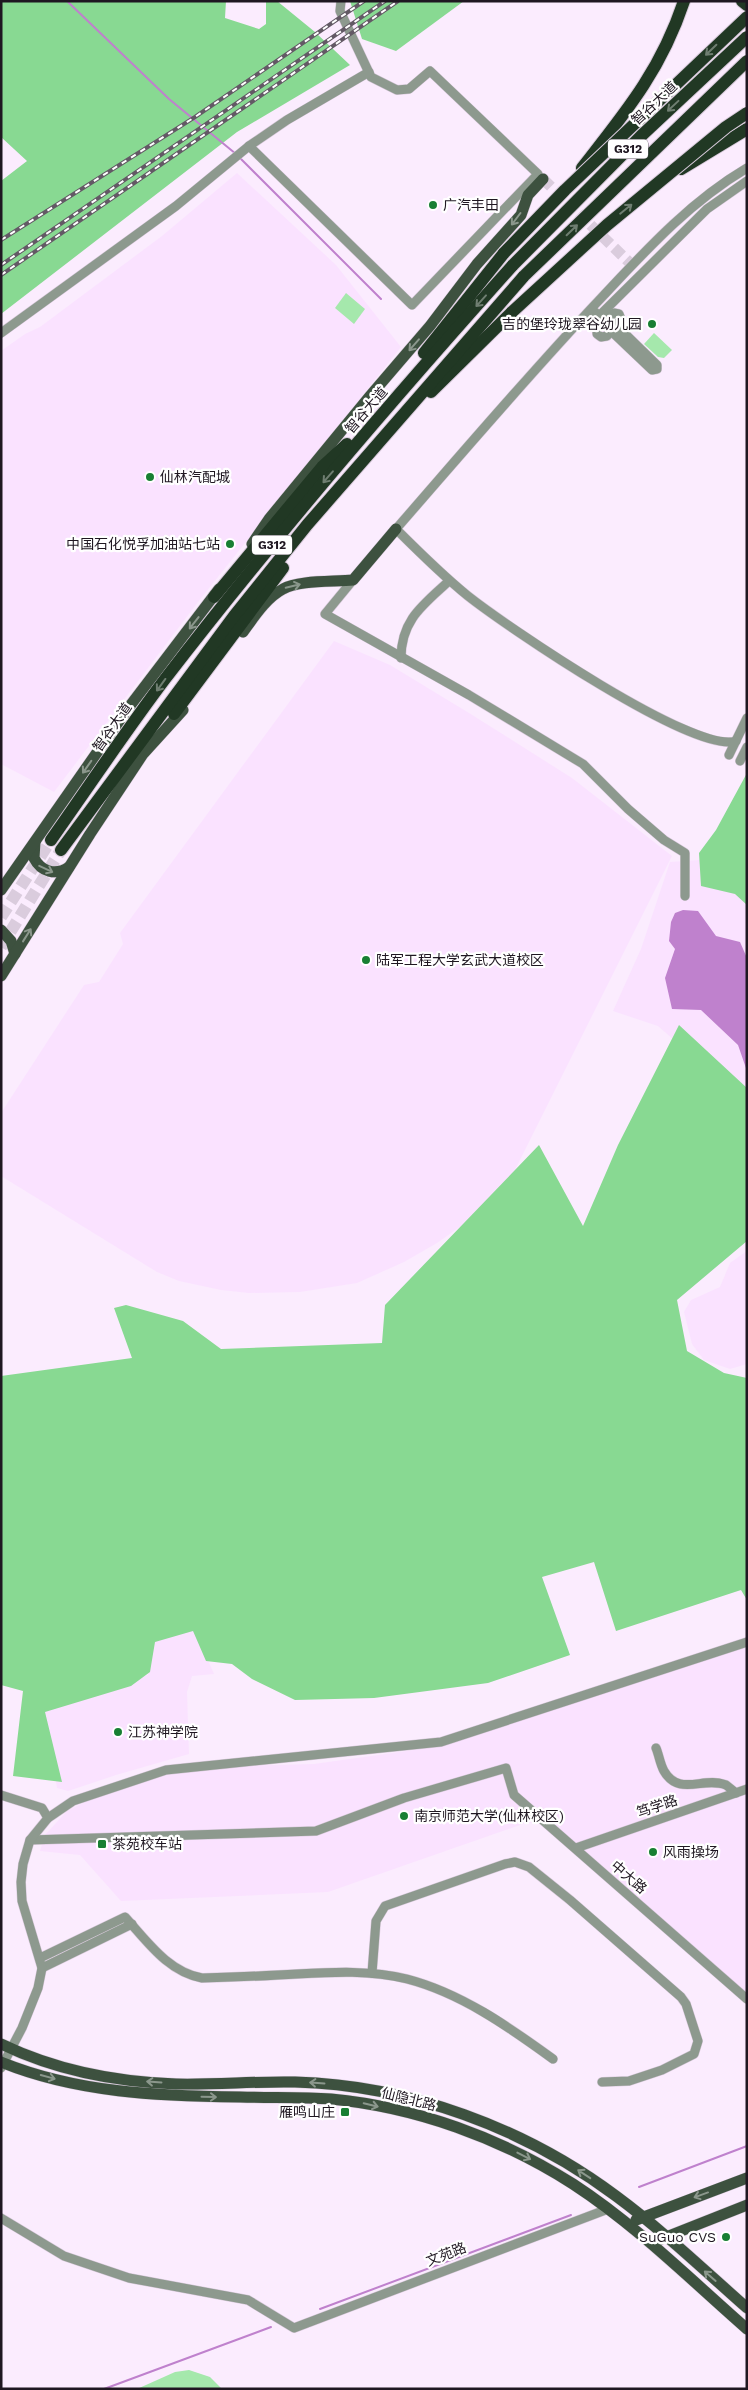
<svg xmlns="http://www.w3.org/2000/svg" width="748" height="2390" font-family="'Work Sans','Noto Sans SC',sans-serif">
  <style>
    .built { fill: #fae2ff }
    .green { fill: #a5e8ac }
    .forest { fill: #88d992 }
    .water { fill: #bf81cd }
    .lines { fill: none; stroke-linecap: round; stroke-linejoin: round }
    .stream { stroke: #bf81cd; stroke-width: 2 }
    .major-tunnel { stroke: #daccdd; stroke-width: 11; stroke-dasharray: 11 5.5; stroke-linecap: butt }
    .highway-tunnel { stroke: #daccdd; stroke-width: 12; stroke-dasharray: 12 6; stroke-linecap: butt }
    .minor-casing { stroke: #d8cadb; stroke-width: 10 }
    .major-casing { stroke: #d8cadb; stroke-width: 12 }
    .highway-casing { stroke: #d8cadb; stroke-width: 14 }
    .minor { stroke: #8d998e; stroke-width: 9 }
    .major { stroke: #3d513f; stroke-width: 11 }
    .highway { stroke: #213824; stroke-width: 12 }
    .rail-casing { stroke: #635965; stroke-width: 4 }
    .rail { stroke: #fff; stroke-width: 2; stroke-dasharray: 5.5; stroke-linecap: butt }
    .highway-bridge-casing { stroke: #d8cadb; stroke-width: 14; stroke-linecap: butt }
    .highway-bridge { stroke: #213824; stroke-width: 12 }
    .oneway { stroke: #6f7e71 }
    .oneway2 { stroke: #8b978c }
    .poi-dot { fill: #187f33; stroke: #fff; stroke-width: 2 }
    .labels { text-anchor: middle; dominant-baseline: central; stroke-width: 4.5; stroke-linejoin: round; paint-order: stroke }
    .shield { fill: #fff; stroke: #625d64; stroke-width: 1 }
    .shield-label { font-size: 12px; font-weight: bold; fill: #1f1721 }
    .street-label { font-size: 14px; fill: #1f1721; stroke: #fff }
    .poi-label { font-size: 14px; fill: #1f1721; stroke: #fff; text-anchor: start }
  </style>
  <rect width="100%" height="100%" fill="#fbecfe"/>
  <g class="built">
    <path d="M237,173L336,265L401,347L198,602L54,792L1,764V351L25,334L40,327L162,236Z"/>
    <path d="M334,641L390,665L469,713L572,778L672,856L501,1198L437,1243L404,1262L357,1283L300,1292L249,1293L221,1290L179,1281L157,1272L1,1176V1113L84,985L99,982L123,944L120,933Z"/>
    <path d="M747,782V1103L658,1026L613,1011L641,949L670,862L699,860L716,851Z"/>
    <path d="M747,1251V1364L730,1369L704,1360L692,1344L684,1312L691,1300L720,1287L730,1263Z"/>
    <path d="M194,1629L214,1674L192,1676L187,1692L189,1754L116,1775L68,1791L57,1788L44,1709L148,1675L144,1641Z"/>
    <path d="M747,1640V2002L537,1822L523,1824L328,1892L121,1901L80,1855L40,1851L45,1835L67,1811L91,1799L167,1773L240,1766L314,1764L442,1746Z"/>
  </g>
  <g class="green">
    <path d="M346,293L365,309L354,324L335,308Z"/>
    <path d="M654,333L672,350L664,358L658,357L644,344Z"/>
    <path d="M189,2370L210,2377L222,2389H137L175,2372Z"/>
  </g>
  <g class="forest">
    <path d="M1,1H226L225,18L259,29L266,24V1H277L315,32L350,65L237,132L1,314V181L27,161L1,137Z"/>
    <path d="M350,1H464L396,51L362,39Z"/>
    <path d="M747,773V905L735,894L701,886L699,853L716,830Z"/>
    <path d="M679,1025L747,1088V1241L677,1300L687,1351L724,1373L747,1378V1600L741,1590L616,1631L594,1562L542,1577L570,1655L488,1683L374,1698L295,1700L252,1679L232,1664L206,1661L193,1631L155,1642L150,1672L131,1686L45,1712L62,1782L13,1776L23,1691L1,1685V1376L132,1358L114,1308L126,1305L183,1321L221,1349L382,1343L385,1305L539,1145L583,1226L618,1145Z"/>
  </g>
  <path class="water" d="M683,910L698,911L716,936L740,942L747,958V1071L738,1045L701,1010L672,1009L665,978L675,949L669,941L671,922L675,913Z"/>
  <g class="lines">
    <g class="stream">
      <path d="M67,1L169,99L236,154"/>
      <path d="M239,157L381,299"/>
      <path d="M639,2187L747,2146"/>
      <path d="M320,2309L571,2215"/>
      <path d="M104,2389L271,2327"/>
    </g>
    <path class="major-tunnel" d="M543,179L632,265"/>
    <g class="highway-tunnel">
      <path d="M1,917L51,840"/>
      <path d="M1,947L61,850"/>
    </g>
    <defs>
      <g id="minor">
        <path d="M249,146L412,305L538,174L430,71L409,89L397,90L371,77L340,11L341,1"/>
        <path d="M595,312L604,321L597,329V334L601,337L607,336L621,319L619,314L614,313L604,321"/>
        <path d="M599,316L707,209L747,181"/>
        <path d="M611,331L652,370L657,369V365L617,326"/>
        <path d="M1,333L176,206L249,146L287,120L369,72"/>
        <path d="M353,580L325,614L469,695L583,764L628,809L664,840L685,853V896"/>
        <path d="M401,658C401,620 423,605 449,581"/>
        <path d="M736,741C695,755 506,626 468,596C442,575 419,552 396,529C464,451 531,372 603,296C647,249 691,201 747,168"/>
        <path d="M729,755L747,718"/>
        <path d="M740,761L747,747"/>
        <path d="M656,1748C659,1755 660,1764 664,1771C679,1797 704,1776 726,1785C729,1787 733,1791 736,1793"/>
        <path d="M1,1795L42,1808L48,1818"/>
        <path d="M30,1840L316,1831L404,1798L506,1768L514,1795L747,1999"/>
        <path d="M576,1848L747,1789"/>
        <path d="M40,1958L125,1917C147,1941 168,1972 202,1978C234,1977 266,1976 297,1974C334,1972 371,1970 407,1979C461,1993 509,2027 553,2059"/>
        <path d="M42,1968L132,1924"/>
        <path d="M372,1973L376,1921L385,1906L505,1864L515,1862L529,1867L570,1900L681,1997L686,2004L698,2041L694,2054L662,2070L629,2081L602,2082"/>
        <path d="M1,2068L22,2028L38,1988L42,1968L22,1901L21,1882L23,1864L30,1840L48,1818L73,1801L166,1770L441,1742L747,1642"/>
        <path d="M1,2218L64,2256L129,2278L248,2300L294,2328L608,2209"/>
      </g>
      <g id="major">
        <path d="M252,544L269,519L370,396L430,326L477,264L521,215L528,195L543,179"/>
        <path d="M243,632C254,617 266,598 283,589C298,580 334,582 353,580L396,529"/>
        <path d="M35,842L34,858C41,872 56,876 69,867"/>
        <path d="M1,890L126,711L219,589"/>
        <path d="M1,930L11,941L15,954"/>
        <path d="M1,976L90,834L143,754L183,710"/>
        <path d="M1,2044C55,2070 116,2082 176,2084C216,2085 256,2081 295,2082C409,2085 525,2128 616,2196C662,2230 704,2270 747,2308"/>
        <path d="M1,2062C77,2093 159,2096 240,2097C270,2098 301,2097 331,2099C416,2107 501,2138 573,2184C636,2225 691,2280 747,2329"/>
        <path d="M636,2220L747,2178"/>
        <path d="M661,2239L747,2205"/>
      </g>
      <g id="highway">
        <path d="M742,1L747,5"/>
        <path d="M582,168C626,112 661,70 684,1"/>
        <path d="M681,169L747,129"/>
        <path d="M424,353L504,253"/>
        <path d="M431,392L512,312"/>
        <path d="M214,597L322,467L347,444"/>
        <path d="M174,714L283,568"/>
        <path d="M51,840C89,786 125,732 165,679C275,536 393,399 513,265"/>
        <path d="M61,850L234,616L307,525L524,276"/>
      </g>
    </defs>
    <use href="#minor" class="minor-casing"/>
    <use href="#major" class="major-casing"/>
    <use href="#highway" class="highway-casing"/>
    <use href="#minor" class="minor"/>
    <use href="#major" class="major"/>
    <use href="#highway" class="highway"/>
    <defs>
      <g id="rail">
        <path d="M1,240L195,117L364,1"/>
        <path d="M1,265L385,1"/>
        <path d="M1,275L398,1"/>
      </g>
    </defs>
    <use href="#rail" class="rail-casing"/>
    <use href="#rail" class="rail"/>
    <defs>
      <g id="highway-bridge">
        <path d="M504,253L565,190L747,17"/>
        <path d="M513,265L641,136L747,37"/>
        <path d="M524,276L747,61"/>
        <path d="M512,312L607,225L726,127L747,113"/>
      </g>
    </defs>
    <use href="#highway-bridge" class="highway-bridge-casing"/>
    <use href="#highway-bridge" class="highway-bridge"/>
  </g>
  <defs><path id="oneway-shaft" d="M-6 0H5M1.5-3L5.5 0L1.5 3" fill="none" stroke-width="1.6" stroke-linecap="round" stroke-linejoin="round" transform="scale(1.25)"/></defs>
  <g class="oneway">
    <use href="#oneway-shaft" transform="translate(711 50) rotate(136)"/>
    <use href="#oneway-shaft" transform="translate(673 106) rotate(137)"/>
    <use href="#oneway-shaft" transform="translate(626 209) rotate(-39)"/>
    <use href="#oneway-shaft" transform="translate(572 230) rotate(-44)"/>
    <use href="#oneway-shaft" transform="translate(481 301) rotate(132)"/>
    <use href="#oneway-shaft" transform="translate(328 477) rotate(131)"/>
    <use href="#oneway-shaft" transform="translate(161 685) rotate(126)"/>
  </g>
  <g class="oneway2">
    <use href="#oneway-shaft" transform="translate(516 219) rotate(127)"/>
    <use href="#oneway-shaft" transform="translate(414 345) rotate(131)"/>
    <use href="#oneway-shaft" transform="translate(293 586) rotate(-13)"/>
    <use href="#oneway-shaft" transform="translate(194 623) rotate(128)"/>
    <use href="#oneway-shaft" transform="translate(87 767) rotate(125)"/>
    <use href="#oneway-shaft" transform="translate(46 869) rotate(25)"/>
    <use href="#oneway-shaft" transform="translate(27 935) rotate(-58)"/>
    <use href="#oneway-shaft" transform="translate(48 2077) rotate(15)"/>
    <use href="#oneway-shaft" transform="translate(154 2082) rotate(-176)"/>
    <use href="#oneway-shaft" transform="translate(317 2083) rotate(-176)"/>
    <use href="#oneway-shaft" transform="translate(209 2097) rotate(1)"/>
    <use href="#oneway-shaft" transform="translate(371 2105) rotate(13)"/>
    <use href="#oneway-shaft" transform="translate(524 2156) rotate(27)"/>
    <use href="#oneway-shaft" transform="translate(584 2174) rotate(-147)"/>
    <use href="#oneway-shaft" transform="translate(701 2195) rotate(160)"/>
    <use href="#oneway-shaft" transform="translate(710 2276) rotate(-139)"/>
  </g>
  <g class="poi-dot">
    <circle cx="433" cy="205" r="5"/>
    <circle cx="652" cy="324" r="5"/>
    <circle cx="150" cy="477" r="5"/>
    <circle cx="230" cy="544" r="5"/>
    <circle cx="366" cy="960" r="5"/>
    <circle cx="118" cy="1732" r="5"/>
    <circle cx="404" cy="1816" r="5"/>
    <rect x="97" y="1839" width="10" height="10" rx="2.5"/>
    <circle cx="653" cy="1852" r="5"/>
    <rect x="340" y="2107" width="10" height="10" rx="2.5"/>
    <circle cx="726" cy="2237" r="5"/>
  </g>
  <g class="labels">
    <g class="shield">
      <rect x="608" y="139.5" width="40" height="19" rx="4"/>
      <rect x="252" y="535.5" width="40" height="19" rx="4"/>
    </g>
    <g class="shield-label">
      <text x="628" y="149">G312</text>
      <text x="272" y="545">G312</text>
    </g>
    <g class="street-label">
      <text transform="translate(654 103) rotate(-43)">智谷大道</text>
      <text transform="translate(366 410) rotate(-49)">智谷大道</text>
      <text transform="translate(112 727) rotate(-55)">智谷大道</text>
      <text transform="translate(657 1806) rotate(-19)">笃学路</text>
      <text transform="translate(629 1877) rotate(41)">中大路</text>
      <text transform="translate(409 2099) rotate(14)">仙隐北路</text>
      <text transform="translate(446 2254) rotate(-21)">文苑路</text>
    </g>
    <g class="poi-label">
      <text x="443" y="205">广汽丰田</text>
      <text x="642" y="324" text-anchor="end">吉的堡玲珑翠谷幼儿园</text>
      <text x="160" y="477">仙林汽配城</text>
      <text x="220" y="544" text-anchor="end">中国石化悦孚加油站七站</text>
      <text x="376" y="960">陆军工程大学玄武大道校区</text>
      <text x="128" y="1732">江苏神学院</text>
      <text x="414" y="1816">南京师范大学(仙林校区)</text>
      <text x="112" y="1844">茶苑校车站</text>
      <text x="663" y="1852">风雨操场</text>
      <text x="335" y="2112" text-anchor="end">雁鸣山庄</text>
      <text x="716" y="2237" text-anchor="end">SuGuo CVS</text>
    </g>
  </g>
  <rect width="748" height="2390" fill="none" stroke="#1f1721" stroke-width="5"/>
</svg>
